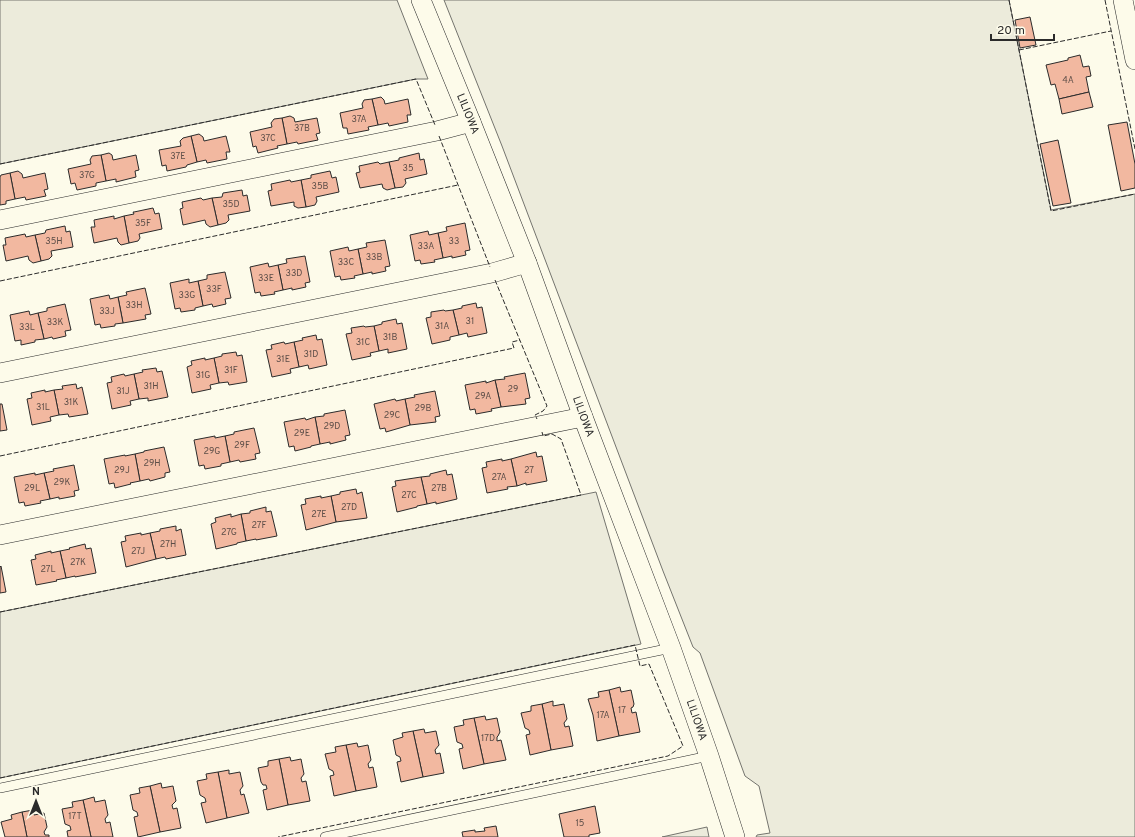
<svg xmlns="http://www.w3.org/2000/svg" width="1135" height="837" font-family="Overpass,sans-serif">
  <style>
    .green { fill: #ecebdb; stroke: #74746e }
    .building { fill: #f2b8a0; stroke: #2b2b2b }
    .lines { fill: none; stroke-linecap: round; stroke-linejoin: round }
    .service-casing { stroke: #2b2b2b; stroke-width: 10 }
    .minor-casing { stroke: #2b2b2b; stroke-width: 20 }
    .service { stroke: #fdfbea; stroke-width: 9 }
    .minor { stroke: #fdfbea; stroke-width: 19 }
    .fence { stroke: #2b2b2b; stroke-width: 1; stroke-dasharray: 5 2; stroke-linecap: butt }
    .labels { text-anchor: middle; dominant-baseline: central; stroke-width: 3; stroke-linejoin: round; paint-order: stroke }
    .number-label { font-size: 9px; fill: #5d4e48 }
    .street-label { font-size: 11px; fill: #2b2b2b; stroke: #fdfbea }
  </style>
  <rect width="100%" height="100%" fill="#fdfbea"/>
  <g class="green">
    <path d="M0,0H397L428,79H416L0,164Z"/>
    <path d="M444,0H1009L1051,210L1135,194V837H756L757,835L770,833L759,786L745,776L700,653L693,647L663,571L502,146Z"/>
    <path d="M596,492L641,644L0,778V612Z"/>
    <path d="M707,827L709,837H662Z"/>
  </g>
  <g class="building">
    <path d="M1030,17L1036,45L1020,48L1015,20Z"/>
    <path d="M1080,55L1083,67L1089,66L1091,76L1086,77L1089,92L1059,99L1055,84L1051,85L1046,65L1068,60V58Z"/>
    <path d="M1089,92L1093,107L1062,114L1059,99Z"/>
    <path d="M381,97L384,100L385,104L408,99L411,115H407L408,122L389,126L388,123L378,125L372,99Z"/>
    <path d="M372,99L378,125L368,127L369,130L348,134L347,128H343L340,113L363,108L362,104L364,100Z"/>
    <path d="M290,116L294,118L295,122L317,118L320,133L316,134L318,140L298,144L297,142L287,144L282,118Z"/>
    <path d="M282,118L287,144L277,146L278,148L258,153L256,146L253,147L250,132L272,127L271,123L274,119Z"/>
    <path d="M1127,122L1135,164V188L1121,191L1108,125Z"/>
    <path d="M199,134L203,137L204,141L226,136L230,152H226L227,159L207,163L206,160L197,162L191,136Z"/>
    <path d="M191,136L197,162L187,165L186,167L167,171L166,165L162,166L159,150L181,146L180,141L183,138Z"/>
    <path d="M1058,140L1071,203L1053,206L1040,144Z"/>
    <path d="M109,153L112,155L113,160L136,155L139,170L135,171L136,177L116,182V179L106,181L101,155Z"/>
    <path d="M419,153L420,160L424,159L427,174L405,179L406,183L403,187L395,188L389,162L399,160V158Z"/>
    <path d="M101,155L106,181L96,183V186L77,190L75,183L71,184L68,169L91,164L90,160L92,156Z"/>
    <path d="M378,162L380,164L389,162L395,188L387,190L383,188L382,184L360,188L356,173L360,172L359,166Z"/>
    <path d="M18,171L22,174L23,178L45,173L48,189L44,190L46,196L26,200L25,197L15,199L10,173Z"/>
    <path d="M330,171L332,178L336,177L339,192L316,197L317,201L315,205L306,207L301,180L311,178V175Z"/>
    <path d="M10,173L15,199L6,201V204L0,205V177L1,175Z"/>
    <path d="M290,180L291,182L301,180L306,207L298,208L294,206V202L271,206L268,191L272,190L271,184Z"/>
    <path d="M242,190L243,196L247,195L250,211L228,215L229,220L226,223L218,225L212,198L222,197L223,193Z"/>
    <path d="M201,198L203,200L212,198L218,225L210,227L206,224L205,220L183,225L180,209L183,208L182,202Z"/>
    <path d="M153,208L155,214L159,213L162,229L139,234L140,238L138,241L129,243L124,216L134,214L133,212H134Z"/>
    <path d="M114,216V219L124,216L129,243L121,245L118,242L117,238L94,243L91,227H95L94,220Z"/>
    <path d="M465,223L470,250L465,251L466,255L452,258V256L443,258L438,233L447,231L446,227Z"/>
    <path d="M65,226L66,232L70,231L73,247L51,251L52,256L49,259L41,261L35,235L45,233L46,230Z"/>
    <path d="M428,231L429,235L438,233L443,258L434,260L435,262L421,264L420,260L415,261L410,235Z"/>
    <path d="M25,234L26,237L35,235L41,261L33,263L29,260L28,256L6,261L3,245H6L5,238Z"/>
    <path d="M385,240L390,266L385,267L386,271L372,274V272L363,274L358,249L367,247L366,243Z"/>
    <path d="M348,247L349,251L358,249L363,274L354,276L355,278L341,280L340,276L335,277L330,251Z"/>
    <path d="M305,256L310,282L305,283L306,287L292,290V288L283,290L278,265L287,263L286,259Z"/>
    <path d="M268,263L269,267L278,265L283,290L274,292L275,294L261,296L260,292L255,293L250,267Z"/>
    <path d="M225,272L231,298L225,299L226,304L213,307L212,304L203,306L198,281L207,279V275Z"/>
    <path d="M189,279V283L198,281L203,306L195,308V310L181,312L180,308L175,309L170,283Z"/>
    <path d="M145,288L151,314L145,315L146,319L123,323L118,297L127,295L126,292Z"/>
    <path d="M109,295L110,299L118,297L123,323L115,324V326L101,328L100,324L95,325L90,299Z"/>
    <path d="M476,303L477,308L482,307L487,333L468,337L467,333L459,335L453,310L462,308V306Z"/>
    <path d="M65,304L71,330L65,331L66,336L53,339L52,337L44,339L38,313L47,311V308Z"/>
    <path d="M444,310L445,311L453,310L459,335L450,337V340L432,344L426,318L431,317V312Z"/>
    <path d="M29,311L30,315L38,313L44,339L35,340V342L21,345V340L15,341L10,315Z"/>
    <path d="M396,319L397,324L402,323L407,349L388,353V349L379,351L374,326L382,324V322Z"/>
    <path d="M364,326L365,327L374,326L379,351L370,353L371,356L352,360L346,334L352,333L351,328Z"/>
    <path d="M316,335L317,340L322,339L327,365L309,369L308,365L299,367L294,342L303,340L302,338Z"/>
    <path d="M284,342L285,344L294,342L299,367L290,369L291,373L272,377L266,350L272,349L271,345Z"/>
    <path d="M236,352L237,356L242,355L247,382L229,385L228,382L219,383L214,358L222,356V354Z"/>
    <path d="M205,358V360L214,358L219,383L210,385L211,389L192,393L187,367L192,365L191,361Z"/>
    <path d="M156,368L157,372L162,371L168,397L148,401V398L139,399L134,374L143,372L142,370Z"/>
    <path d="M525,373L530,398L525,399L526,404L501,407L495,380L505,379L504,377Z"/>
    <path d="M124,374L125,376L134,374L139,399L130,401L131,405L112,409L107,383L112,382L111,377Z"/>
    <path d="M495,380L501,407L491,409L492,411L476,414L475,409L470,410L465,385L486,381V383Z"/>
    <path d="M76,384L77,389L82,387L88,414L69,417L68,414L59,415L54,390L63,389L62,386Z"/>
    <path d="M45,390V392L54,390L59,415L50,417L51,421L32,425L27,399L32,398L31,393Z"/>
    <path d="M435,391L440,416L435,417L436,422L410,425L405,399L415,397L414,395Z"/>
    <path d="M395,399L396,401L405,399L410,425L386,432L385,428L380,429L374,404Z"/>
    <path d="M0,404H2L7,430L0,431Z"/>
    <path d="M345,410L350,435L345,436L346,440L330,444V442L320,444L315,417L324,416V414Z"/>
    <path d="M315,417L320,444L311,446V447L295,451L294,446L289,447L284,422L305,418L306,420Z"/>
    <path d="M254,428L260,453L255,454L256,459L240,462L239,460L230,462L225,436L234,434V432Z"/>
    <path d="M215,436V438L225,436L230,462L221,464V466L205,469L204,465L199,466L194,440Z"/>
    <path d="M164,447L170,472L165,473V477L150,481L149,479L140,481L135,454L144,452V451Z"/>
    <path d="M536,452L537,457L542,456L547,481L526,485V483L517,486L511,459Z"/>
    <path d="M135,454L140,481L130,483L131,484L115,488L114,483L109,484L104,459L125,455V456Z"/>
    <path d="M502,459V461L511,459L517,486L507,487L508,489L487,493L482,468L487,467L486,462Z"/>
    <path d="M74,465L79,490L74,491L75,496L59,499V497L50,499L44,473L54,471L53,469Z"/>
    <path d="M446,470L447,475L452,474L457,499L436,504V502L427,504L421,477L430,476V474Z"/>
    <path d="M35,473V475L44,473L50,499L40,501L41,503L25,506L24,502L19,503L14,477Z"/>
    <path d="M421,477L427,504L417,506V507L397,512L392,487L396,486L395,481Z"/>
    <path d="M356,489L357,494L362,492L367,518L336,522L331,496L340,494V492Z"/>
    <path d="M321,496V498L331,496L336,522L306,530L301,505L306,504L305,499Z"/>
    <path d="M266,507V512L271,511L277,536L256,540V539L246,541L241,514L250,513V511Z"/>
    <path d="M231,514V517L241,514L246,541L237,543V544L216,549L211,524L216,522L215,518Z"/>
    <path d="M176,526V531L181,529L186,555L166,559L165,557L156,559L150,533L160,531V529Z"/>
    <path d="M141,533V535L150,533L156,559L126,567L121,542L126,541L125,536Z"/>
    <path d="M85,544L86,549L91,548L96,573L75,577V576L66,578L60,551L70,549L69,548Z"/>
    <path d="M51,551V553L60,551L66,578L56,580L57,581L36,585L31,560L36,559L35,555Z"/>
    <path d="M1,566L6,592L0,593V567Z"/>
    <path d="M620,687L621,692L631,690L634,704L633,707L631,708L632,713L636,712L640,732L619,736L609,690Z"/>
    <path d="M609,690L619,736L597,741L593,715L588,699L599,697L598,692Z"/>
    <path d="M553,701V706L564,704L567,719L564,723L565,727L569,726L573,746L551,750L542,704Z"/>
    <path d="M542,704L551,750L530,755L526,735L530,734L529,730L525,728L521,713L531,711V706Z"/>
    <path d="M485,716L486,720L497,718L500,732L498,736L497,737V741L501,740L506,760L484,764L474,718Z"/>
    <path d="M474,718L484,764L463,769L459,749L463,748L462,744L457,742L454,727L464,725L463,720Z"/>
    <path d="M424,729L425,733L436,731L439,745L435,750L436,754L440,753L444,773L423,777L413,731Z"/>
    <path d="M413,731L423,777L401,782L397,762L401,761L400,757L396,755L393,740L403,737L402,733Z"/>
    <path d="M357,743L358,747L368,745L371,760L368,764L369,768L373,767L377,787L356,791L346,745Z"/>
    <path d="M346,745L356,791L334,796L330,776L334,775L333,771L329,769L325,754L336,752L335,747Z"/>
    <path d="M290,757L291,761L301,759L304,774L301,778L302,782L306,781L310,801L288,805L279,759Z"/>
    <path d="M279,759L288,805L267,810L263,790L267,789L266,785H263L261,782L258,768L268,766V761Z"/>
    <path d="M229,770V774L240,772L243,786L240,790L241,795L244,794L249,813L227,818L218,772Z"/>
    <path d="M218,772L227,818L206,823L201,803L206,802L205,798L200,795L197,781L207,779L206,774Z"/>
    <path d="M161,783L162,788L173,786L176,801L172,805L173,809L177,808L181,828L160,832L150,786Z"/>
    <path d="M150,786L160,832L138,837L134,817L138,816L137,812L133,810L130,795L140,793L139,788Z"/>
    <path d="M94,797L95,802L105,800L108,815L105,819L106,823L110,822L113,837H91L83,800Z"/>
    <path d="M83,800L91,837H68L67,831L71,830L70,826L65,824L62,809L73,807L72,802Z"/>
    <path d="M595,806L600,833L589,835V837H564L559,814Z"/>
    <path d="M33,810L34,815L44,813L47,827L44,832L45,835H49V837H27L22,812Z"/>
    <path d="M22,812L27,837H5L1,822L12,819L11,815Z"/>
    <path d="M496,826L498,837H463L462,832L475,830V832L485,831L484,828Z"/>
  </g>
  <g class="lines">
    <defs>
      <g id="service">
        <path d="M0,788L671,648"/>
        <path d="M325,837L709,756"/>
      </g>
      <g id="minor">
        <path id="s1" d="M421,0L471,122L527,263L583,417L671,648L709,756L735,837"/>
        <path d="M1123,0L1135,60"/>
        <path d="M0,220L437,131L471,122"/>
        <path d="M0,373L492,273L527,263"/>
        <path d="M0,535L583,417"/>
      </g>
    </defs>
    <use href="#service" class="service-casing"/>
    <use href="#minor" class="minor-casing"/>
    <use href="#service" class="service"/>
    <use href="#minor" class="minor"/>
    <g class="fence">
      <path d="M1009,0L1051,211L1135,194"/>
      <path d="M1105,0L1135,149"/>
      <path d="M1019,50L1111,31"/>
      <path d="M439,136L490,267"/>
      <path d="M0,164L416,79L435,125"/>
      <path d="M495,280L547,406L543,411L535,415L537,419"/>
      <path d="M0,281L458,185"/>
      <path d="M0,456L514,348L512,342L520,340"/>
      <path d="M0,612L581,495L561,439L552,434L543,436L542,432"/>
      <path d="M0,778L635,645L640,666L649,664L683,746L668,756L278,837"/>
    </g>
  </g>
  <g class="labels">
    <g class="number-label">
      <text x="1068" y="80">4A</text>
      <text x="359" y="119">37A</text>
      <text x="302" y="128">37B</text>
      <text x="268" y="138">37C</text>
      <text x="178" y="156">37E</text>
      <text x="408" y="168">35</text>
      <text x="87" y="175">37G</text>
      <text x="320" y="186">35B</text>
      <text x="231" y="204">35D</text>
      <text x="143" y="223">35F</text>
      <text x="54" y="241">35H</text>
      <text x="454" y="241">33</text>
      <text x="426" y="246">33A</text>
      <text x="374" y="257">33B</text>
      <text x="346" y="262">33C</text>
      <text x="294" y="273">33D</text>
      <text x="266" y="278">33E</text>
      <text x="214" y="289">33F</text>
      <text x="187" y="295">33G</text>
      <text x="134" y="305">33H</text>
      <text x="107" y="311">33J</text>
      <text x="470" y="321">31</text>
      <text x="55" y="322">33K</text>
      <text x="442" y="326">31A</text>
      <text x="27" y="327">33L</text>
      <text x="390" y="337">31B</text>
      <text x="363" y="342">31C</text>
      <text x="311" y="354">31D</text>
      <text x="283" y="359">31E</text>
      <text x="231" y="370">31F</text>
      <text x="203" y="375">31G</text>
      <text x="151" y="386">31H</text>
      <text x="513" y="389">29</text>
      <text x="123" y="391">31J</text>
      <text x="483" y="396">29A</text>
      <text x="71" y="402">31K</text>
      <text x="43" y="407">31L</text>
      <text x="423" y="408">29B</text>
      <text x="392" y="415">29C</text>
      <text x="332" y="426">29D</text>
      <text x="302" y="433">29E</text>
      <text x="242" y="445">29F</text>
      <text x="212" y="451">29G</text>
      <text x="152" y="463">29H</text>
      <text x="122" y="470">29J</text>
      <text x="529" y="470">27</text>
      <text x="499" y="477">27A</text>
      <text x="62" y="482">29K</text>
      <text x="32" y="488">29L</text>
      <text x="439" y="488">27B</text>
      <text x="409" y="495">27C</text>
      <text x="349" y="507">27D</text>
      <text x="319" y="514">27E</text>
      <text x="259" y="525">27F</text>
      <text x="229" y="532">27G</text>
      <text x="168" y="544">27H</text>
      <text x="138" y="551">27J</text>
      <text x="78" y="562">27K</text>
      <text x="48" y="569">27L</text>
      <text x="622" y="710">17</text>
      <text x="603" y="715">17A</text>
      <text x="488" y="738">17D</text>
      <text x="75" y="816">17T</text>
      <text x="580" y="823">15</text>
    </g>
    <g class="street-label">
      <text stroke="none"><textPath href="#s1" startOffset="123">LILIOWA</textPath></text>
      <text stroke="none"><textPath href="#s1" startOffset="447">LILIOWA</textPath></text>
      <text stroke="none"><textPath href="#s1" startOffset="771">LILIOWA</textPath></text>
    </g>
  </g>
  <g transform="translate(36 801)" stroke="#fdfbea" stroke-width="3" paint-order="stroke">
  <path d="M0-3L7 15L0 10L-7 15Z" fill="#2b2b2b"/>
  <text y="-6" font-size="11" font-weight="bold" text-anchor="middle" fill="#2b2b2b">N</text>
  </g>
  <path d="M991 34v6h63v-6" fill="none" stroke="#2b2b2b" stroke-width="2"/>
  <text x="997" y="34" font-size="12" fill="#2b2b2b" stroke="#fdfbea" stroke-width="3" paint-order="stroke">20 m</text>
</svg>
